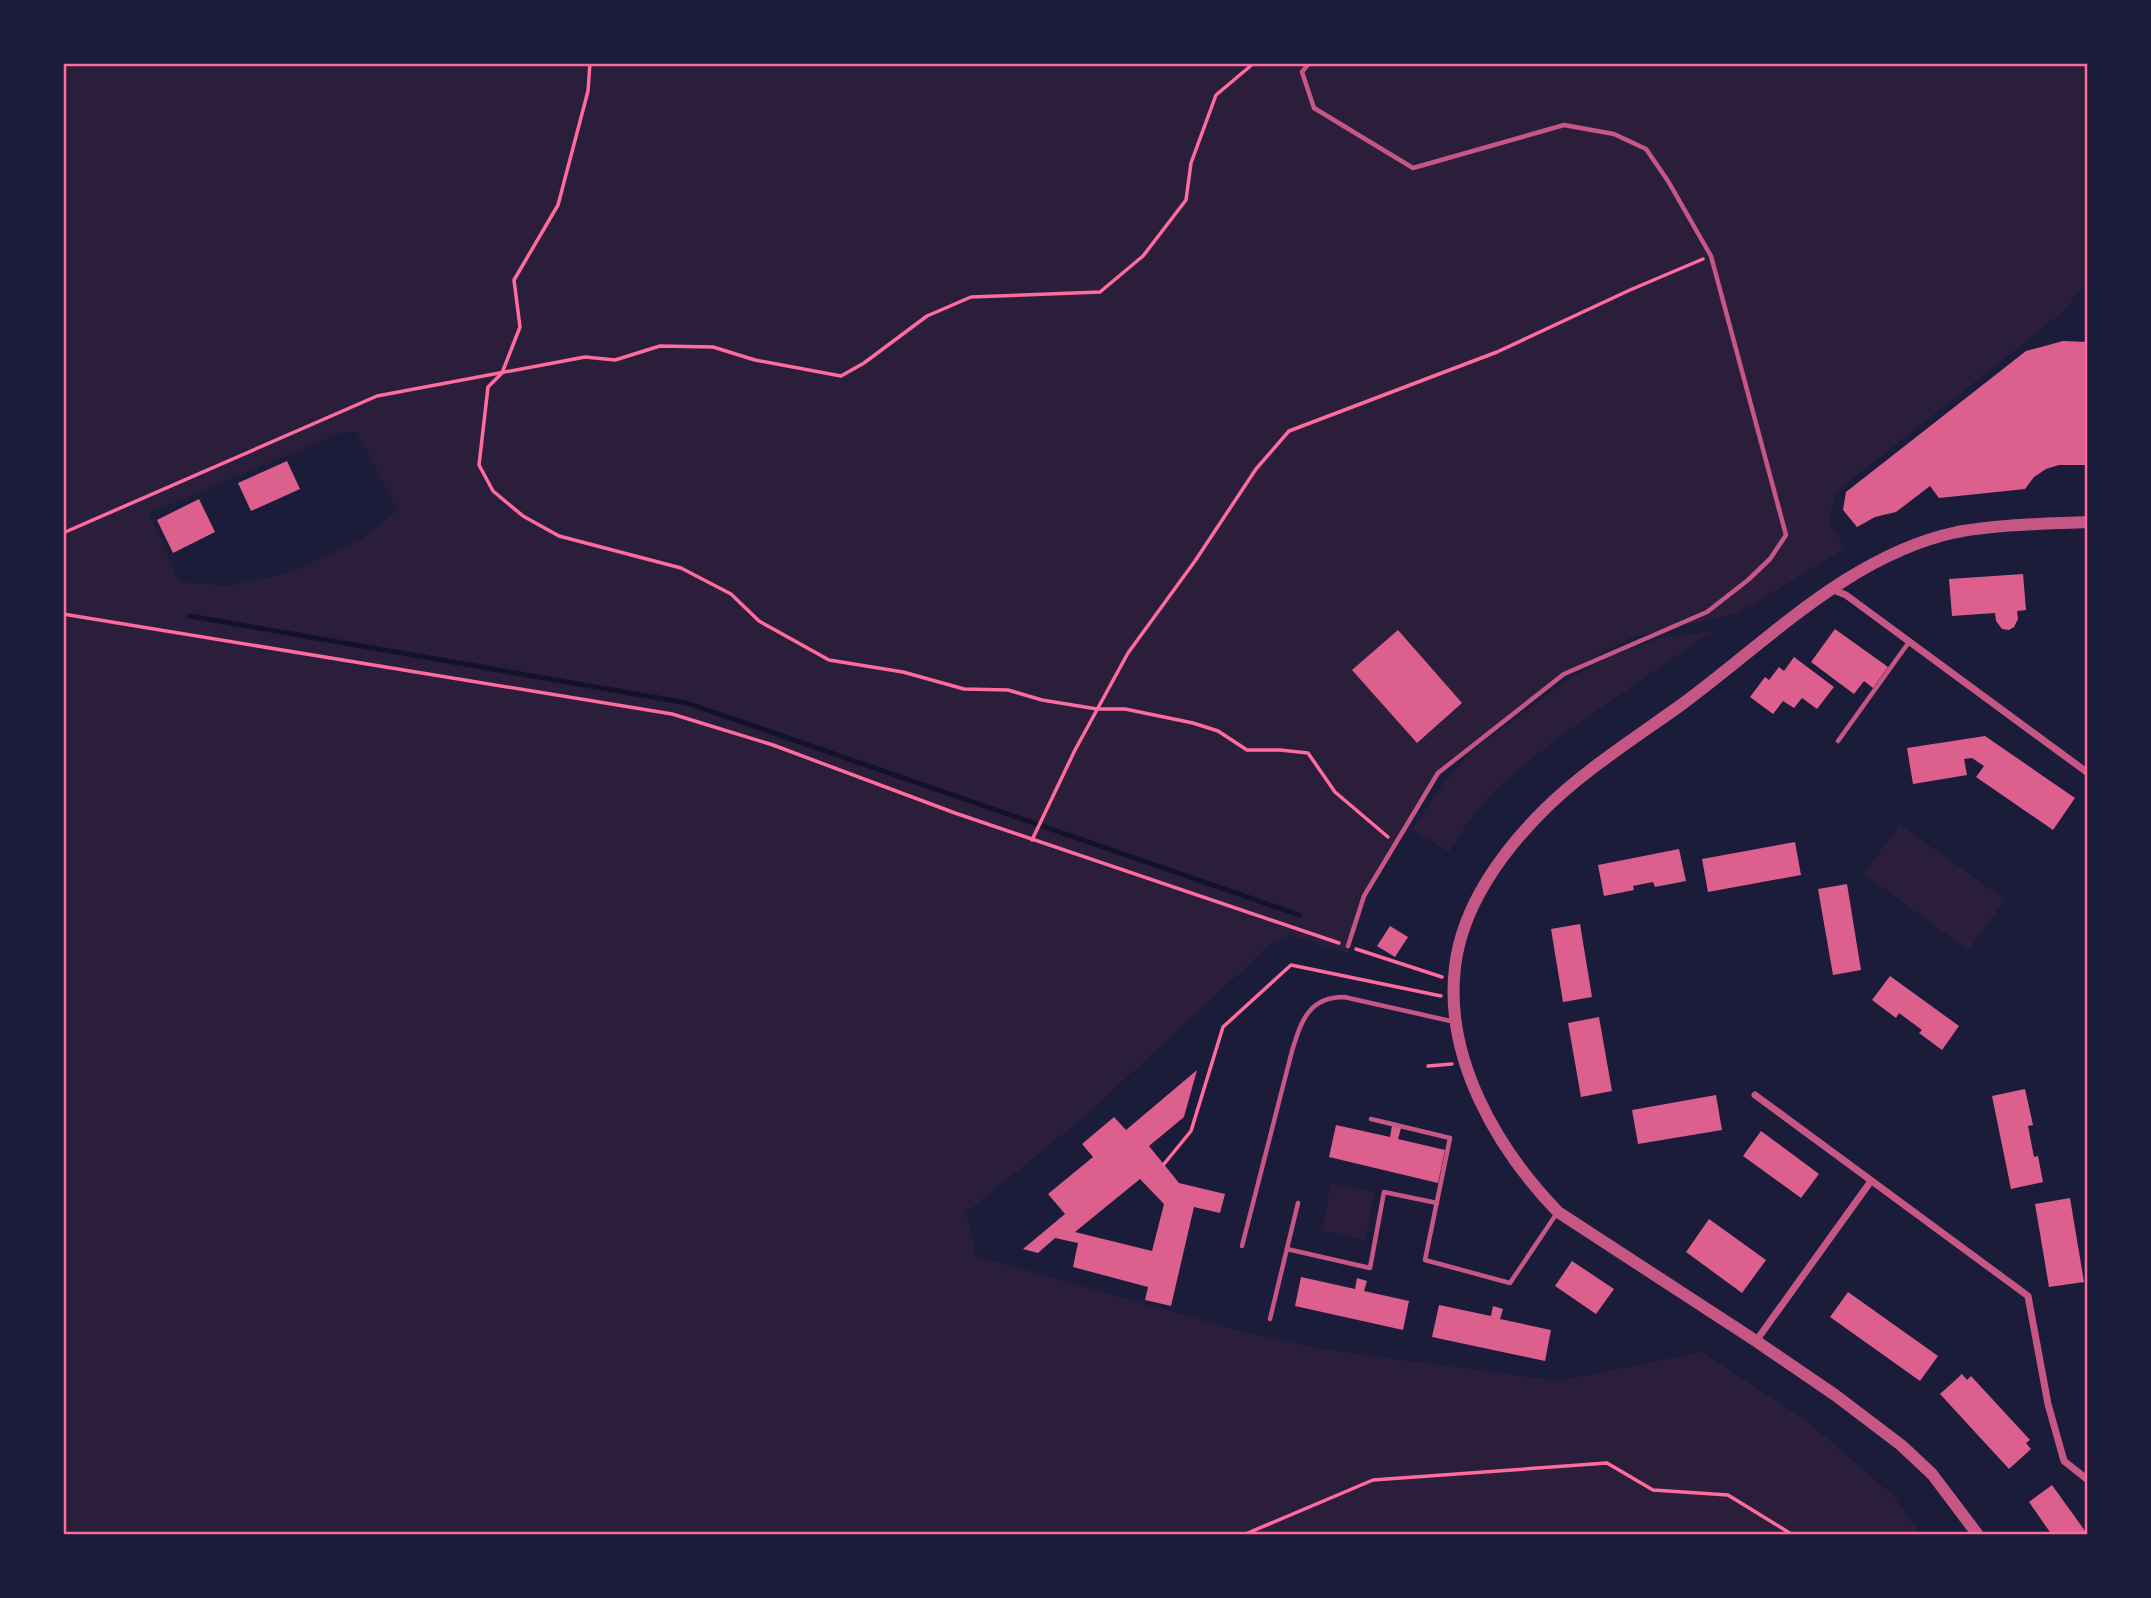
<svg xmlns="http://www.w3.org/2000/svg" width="2151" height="1598" font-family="'Roboto Serif',serif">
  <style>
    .green { fill: #2a1e3b; fill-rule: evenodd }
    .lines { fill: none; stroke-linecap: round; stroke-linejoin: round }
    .stream { stroke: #12122b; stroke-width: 5 }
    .building { fill: #dd5f8e; fill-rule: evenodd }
    .path { stroke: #ff6b9d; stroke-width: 3.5 }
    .service { stroke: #c65784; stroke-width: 4.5 }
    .minor { stroke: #c65784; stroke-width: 7 }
    .tertiary { stroke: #c65784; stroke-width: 12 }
    .neatline { fill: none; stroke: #ff6b9d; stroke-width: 2.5 }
  </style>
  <rect width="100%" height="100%" fill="#1b1b3a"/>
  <g class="green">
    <path d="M63,63H2088V279L2064,311L1835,493L1829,522L1846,548L1739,613L1632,637L1564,674L1438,773L1364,896L1348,953L1290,935L1272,943L1085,1116L966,1213L976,1256L1240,1331L1321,1349L1559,1381L1702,1352L1807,1421L1894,1496L1921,1535H63ZM343,432H357L397,511L358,541L288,573L229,586L179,582L149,513Z"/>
    <path d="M1711,632L1560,736L1518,770L1492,793L1470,820L1449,852L1412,830L1443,784L1469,753L1567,680L1610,657L1659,638Z"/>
    <path d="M1900,824L2005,900L1968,950L1864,874Z"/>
    <path d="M1331,1183L1375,1192L1365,1240L1322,1231Z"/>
  </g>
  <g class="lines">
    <path class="stream" d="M190,616L687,703L1299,915"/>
  </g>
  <g class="building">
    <path d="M2063,341L2088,342V465H2059L2046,469L2034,477L2025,489L1939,498L1930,486L1896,512L1875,517L1857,527L1843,510L1846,492L2026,351Z"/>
    <path d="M287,461L300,489L251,511L238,483Z"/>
    <path d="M199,499L215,532L173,553L157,520Z"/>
    <path d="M2023,574L2026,610L2017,611L2018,619L2014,627L2009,630L2002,629L1996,621L1995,613L1952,616L1949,579Z"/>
    <path d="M1835,629L1888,667L1873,688L1864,681L1854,694L1811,662Z"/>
    <path d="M1398,630L1462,703L1417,743L1352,670Z"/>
    <path d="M1794,657L1834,687L1817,709L1802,698L1794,708L1783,701L1773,714L1750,697L1765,677L1769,680L1779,667L1784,671Z"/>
    <path d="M1985,736L2075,798L2053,830L1976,777L1984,766L1972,758L1964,759L1967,775L1913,784L1907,748Z"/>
    <path d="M1795,842L1801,875L1708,892L1702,859Z"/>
    <path d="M1679,849L1686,881L1655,887L1653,882L1633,886L1634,890L1604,896L1598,865Z"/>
    <path d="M1847,884L1861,970L1833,975L1818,889Z"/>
    <path d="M1580,924L1592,997L1563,1002L1551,929Z"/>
    <path d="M1390,926L1408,937L1395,957L1377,946Z"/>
    <path d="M1890,976L1959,1026L1942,1050L1919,1033L1922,1030L1899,1013L1896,1018L1872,1000Z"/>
    <path d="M1599,1017L1612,1091L1581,1097L1568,1023Z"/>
    <path d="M1197,1070L1184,1117L1149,1146L1179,1183L1225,1194L1220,1213L1194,1207L1171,1306L1145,1300L1148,1287L1073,1267L1078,1243L1055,1238L1038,1253L1023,1249L1065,1214L1048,1194L1093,1157L1082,1144L1114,1117L1126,1130ZM1140,1179L1164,1204L1152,1251L1075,1232Z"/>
    <path d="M2025,1089L2033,1125L2028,1126L2034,1157L2038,1156L2043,1182L2011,1189L1992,1096Z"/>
    <path d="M1716,1095L1722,1130L1638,1144L1632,1110Z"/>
    <path d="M1336,1125L1390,1137L1392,1126L1401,1128L1398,1139L1445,1150L1438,1183L1329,1157Z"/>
    <path d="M1761,1131L1819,1174L1801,1198L1743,1156Z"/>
    <path d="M2070,1198L2084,1282L2049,1287L2035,1204Z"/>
    <path d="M1709,1219L1766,1260L1742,1293L1686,1252Z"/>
    <path d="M1572,1261L1614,1289L1596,1314L1555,1286Z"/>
    <path d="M1301,1277L1355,1289L1357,1278L1367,1281L1364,1291L1409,1301L1403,1330L1295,1306Z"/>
    <path d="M1848,1292L1938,1356L1920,1381L1830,1317Z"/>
    <path d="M1439,1305L1491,1316L1493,1306L1503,1309L1500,1319L1551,1330L1545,1361L1432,1337Z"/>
    <path d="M1962,1374L1967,1380L1971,1376L2030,1440L2026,1443L2031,1449L2009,1469L1940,1394Z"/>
    <path d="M2052,1485L2088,1535H2052L2029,1502Z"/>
  </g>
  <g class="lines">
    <g class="path">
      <path d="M590,63L588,91L558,205L514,280L520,327L502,373L488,387L479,465L493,491L523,516L559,536L681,568L731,594L759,621L829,660L903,672L964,689L1008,690L1042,700L1097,709H1125L1193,723L1218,731L1247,750H1280L1308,753L1335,792L1388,837"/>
      <path d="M63,533L377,396L585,357L615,360L660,346L713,347L755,360L841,376L864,363L927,316L971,297L1100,292L1143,256L1186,200L1191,163L1216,95L1254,63"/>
      <path d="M63,614L672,714L773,745L955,813L1339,943"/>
      <path d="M1032,840L1075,750L1128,653L1195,561L1256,469L1289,431L1497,352L1630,290L1703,259"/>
      <path d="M1356,949L1442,977"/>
      <path d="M1428,1066L1452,1064"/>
      <path d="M1164,1164L1191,1131L1223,1027L1291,965L1441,996"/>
      <path d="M976,1535H1054"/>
      <path d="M1243,1535L1373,1480L1607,1463L1653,1490L1728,1495L1793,1535"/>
    </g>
    <g class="service">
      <path d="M1309,63L1302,72L1314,108L1413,168L1564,125L1614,134L1646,149L1668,181L1711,256L1786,535L1770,559L1748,580L1707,612L1564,674L1438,773L1364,896L1348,946"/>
      <path d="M1838,741L1909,642"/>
      <path d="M1371,1119L1450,1138L1425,1260L1510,1283L1557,1213"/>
      <path d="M1242,1246L1292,1051C1301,1022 1308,997 1344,997L1455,1022"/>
      <path d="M1287,1249L1370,1268L1384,1192L1437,1203"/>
      <path d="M1270,1319L1298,1203"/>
    </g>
    <g class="minor">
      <path d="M1831,589L1846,595L2088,773"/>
      <path d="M1755,1095L2028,1296L2048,1404L2064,1461L2088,1480"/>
      <path d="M1756,1341L1871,1181"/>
    </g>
    <path class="tertiary" d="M1978,1535L1932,1474L1901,1445L1835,1395L1756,1341L1558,1212C1497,1149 1444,1058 1455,967C1462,906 1503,850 1546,808C1586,769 1635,738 1681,705C1767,642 1849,555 1957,532C2000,524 2045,524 2088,522"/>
  </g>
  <rect width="2151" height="1598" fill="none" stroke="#1b1b3a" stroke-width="130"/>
  <rect x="65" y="65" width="2021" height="1468" class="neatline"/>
</svg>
